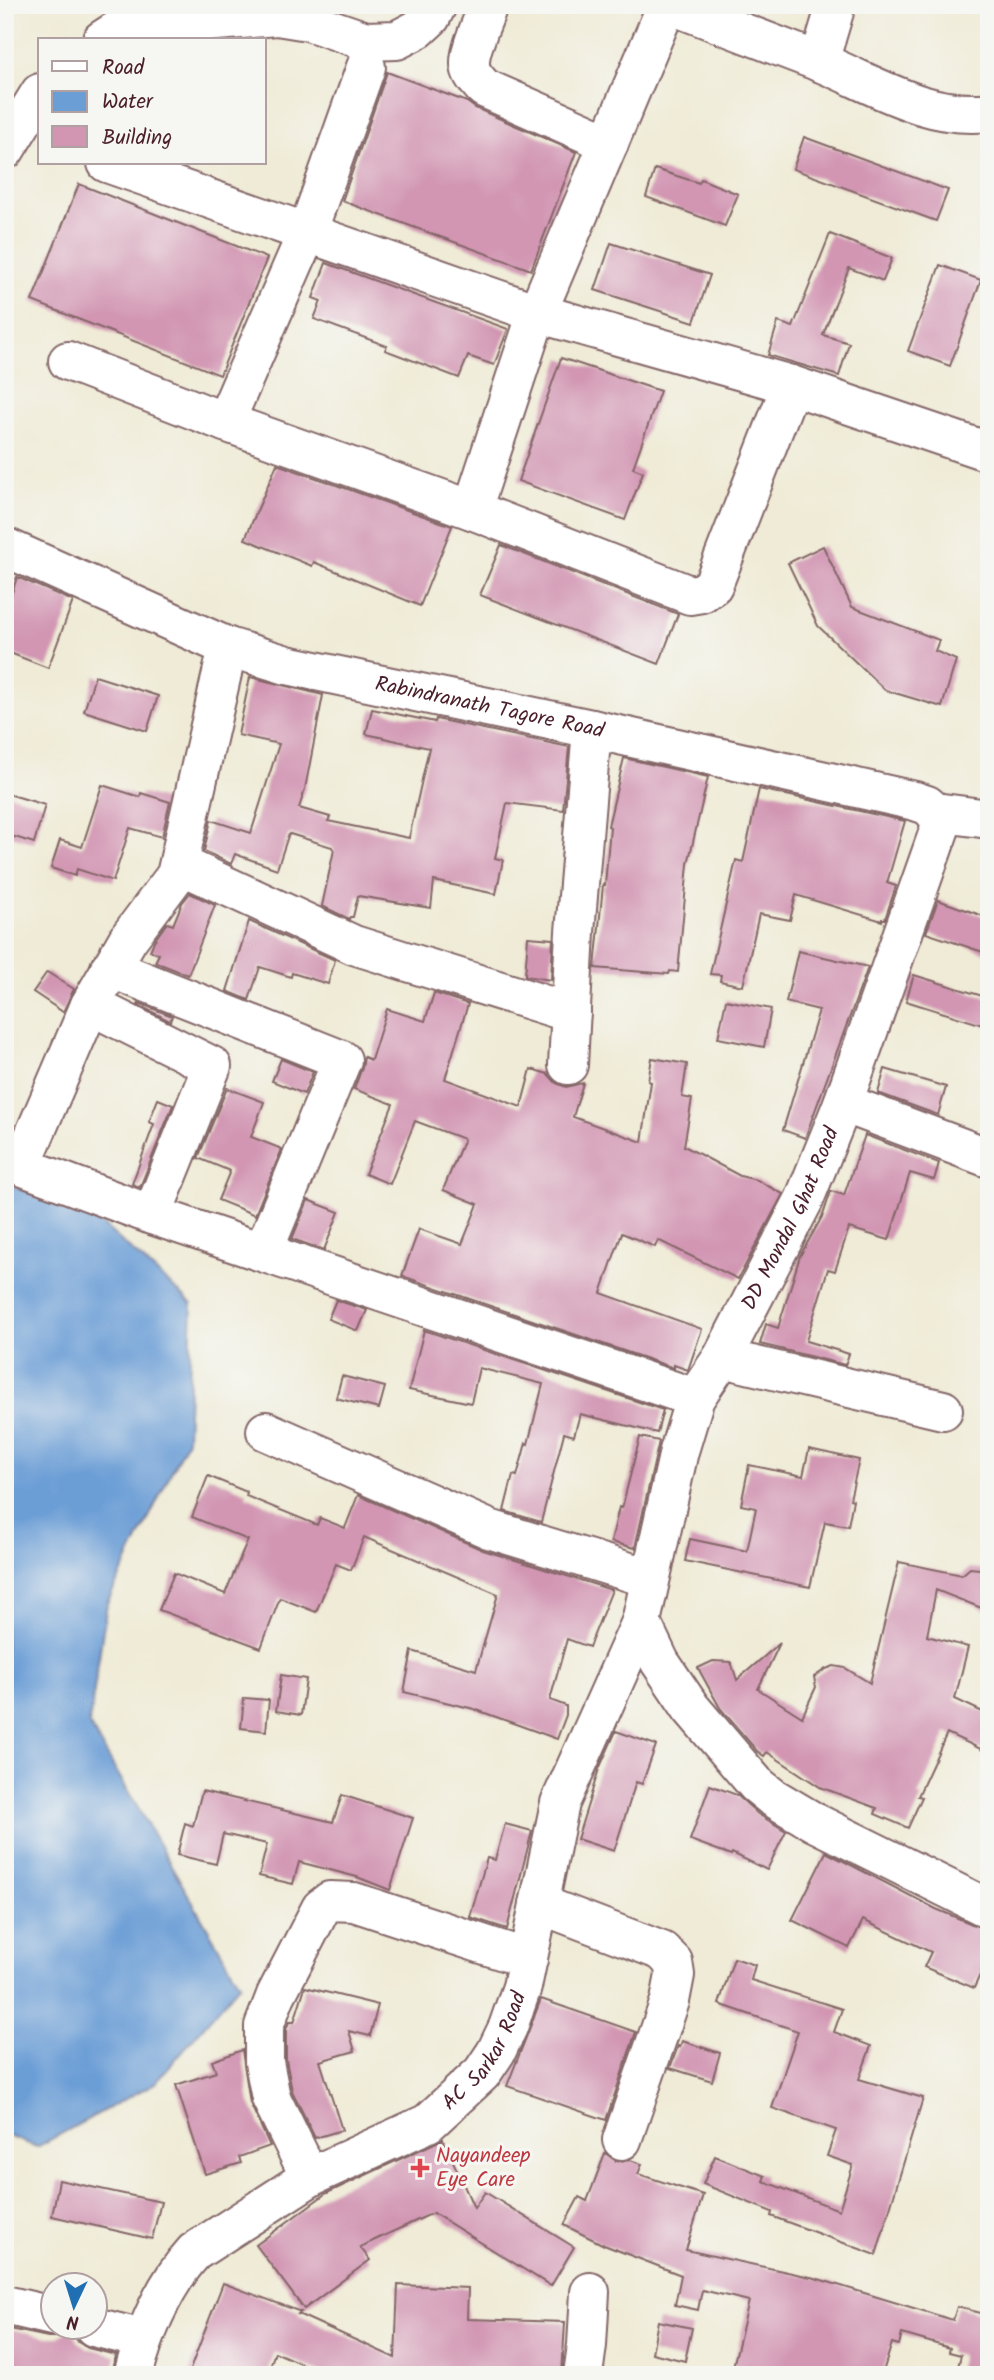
<svg xmlns="http://www.w3.org/2000/svg" width="994" height="2380" font-family="Kalam,sans-serif">
  <style>
    .water { fill: #6c9ed6; stroke: #5b5e80; stroke-width: 2 }
    .building { fill: #d296b3 }
    .lines { fill: none; stroke-linecap: round; stroke-linejoin: round }
    .minor-casing { stroke: #846667; stroke-width: 42 }
    .minor { stroke: #fff; stroke-width: 38 }
    .health-dot { fill: #e0444e; stroke: #f6f6f2; stroke-width: 2.5 }
    .labels { text-anchor: middle; dominant-baseline: central; stroke-width: 6; stroke-linejoin: round; paint-order: stroke }
    .street-label { font-size: 21px; fill: #4a1f2b; stroke: #f6f6f2 }
    .health-label { font-size: 21px; fill: #be3a42; stroke: #f6f6f2; text-anchor: start }
  </style>
  <rect width="100%" height="100%" fill="#f6f6f2"/>
  <filter id="ink" filterUnits="userSpaceOnUse"><feTurbulence type="fractalNoise" baseFrequency=".0143" numOctaves="2"/><feDisplacementMap in="SourceGraphic" scale="14" xChannelSelector="R" yChannelSelector="G"/><feConvolveMatrix kernelMatrix="1 2 1 2 8 2 1 2 1" color-interpolation-filters="sRGB"/></filter>
  <filter id="wash" filterUnits="userSpaceOnUse"><feTurbulence type="fractalNoise" baseFrequency=".00686" numOctaves="4" result="noise"/><feDisplacementMap in="SourceGraphic" scale="28" xChannelSelector="R" yChannelSelector="G"/><feGaussianBlur stdDeviation="1.57" result="paint"/><feColorMatrix in="noise" values="0 0 0 0 0 0 0 0 0 0 0 0 0 0 0 0 0 1.4 0 .05"/><feComposite in="paint" operator="in"/></filter>
  <g filter="url(#wash)">
    <rect width="100%" height="100%" fill="#efebd6"/>
    <path class="water" d="M5,1183L94,1217L192,1304L187,1440L107,1603L89,1724L240,1984L155,2083L37,2147L5,2135Z"/>
    <g id="blocks">
      <g class="building">
        <path d="M387,72L467,102L475,108L576,152L531,270L342,201Z"/>
        <path d="M804,137L948,190L936,221L793,169Z"/>
        <path d="M655,169L699,183L701,179L738,194L725,226L646,197Z"/>
        <path d="M79,184L267,258L220,375L32,301Z"/>
        <path d="M830,234L892,258L883,281L849,268L823,335L849,343L839,376L768,355L778,322L793,327Z"/>
        <path d="M611,243L710,275L694,322L595,290Z"/>
        <path d="M326,263L508,329L494,365L468,356L459,378L385,350L387,346L314,319L321,301L313,298Z"/>
        <path d="M940,265L981,280L950,366L908,351Z"/>
        <path d="M561,358L660,391L633,468L643,472L625,520L518,481Z"/>
        <path d="M277,464L452,526L420,606L314,562L312,566L245,539Z"/>
        <path d="M501,545L678,614L659,664L480,595Z"/>
        <path d="M823,546L852,607L939,640L935,651L956,660L942,707L885,690L818,626L788,563Z"/>
        <path d="M17,577L73,601L48,668L5,651V615Z"/>
        <path d="M95,676L158,696L147,731L84,711Z"/>
        <path d="M250,677L323,695L305,789L299,808L330,817L328,821L409,838L429,748L366,734L372,709L435,722L436,719L569,747L563,810L507,803L495,858L503,860L496,894L434,881L431,908L358,896L353,917H350L349,919L322,906L334,850L332,847L290,834L288,836L277,869L235,854L231,864L204,851L211,820L251,833L279,744L238,735Z"/>
        <path d="M624,758L708,777L688,864L678,972L670,971L669,974L595,968L603,885H605L610,827L608,826Z"/>
        <path d="M102,785L140,797L141,793L170,802L162,837L130,828L113,881L77,869L75,876L51,868L60,840L82,847Z"/>
        <path d="M759,789L905,821L887,883L896,886L885,919H882V921L796,895L790,920L759,914L743,986L720,981L721,975L710,974L736,860L743,862Z"/>
        <path d="M5,793L45,805L34,843L5,834Z"/>
        <path d="M190,893L215,905L188,975L155,962L159,954L150,951L154,941L167,923L173,925L182,903Z"/>
        <path d="M938,900L989,918V954L926,933Z"/>
        <path d="M249,921L335,960L328,984L292,973L291,977L260,967L249,1000L227,991Z"/>
        <path d="M528,937L553,939L551,980L525,976Z"/>
        <path d="M798,951L868,967L805,1138L783,1130L819,1010L786,1002Z"/>
        <path d="M47,972L74,989L63,1012L33,992Z"/>
        <path d="M914,975L989,998V1027L906,1001Z"/>
        <path d="M434,993L468,1004L445,1079L521,1107L531,1069L548,1074L556,1083L566,1087L583,1083L573,1117L642,1142L651,1082L648,1081L652,1058L687,1064L682,1097L692,1099L684,1146L740,1176L757,1180L783,1194L738,1279L658,1240L655,1247L622,1233L601,1293L702,1329L688,1370L674,1365V1368L402,1276L419,1229L462,1244L478,1204L443,1190L464,1139L415,1121L390,1184L365,1174L393,1104L354,1089L362,1068L364,1057L371,1060L387,1009L425,1021Z"/>
        <path d="M726,1000L771,1009L764,1047L718,1038Z"/>
        <path d="M139,1003L172,1016L170,1021L138,1005Z"/>
        <path d="M281,1059L313,1072L304,1094L272,1081Z"/>
        <path d="M885,1069L946,1087L938,1115L878,1093Z"/>
        <path d="M227,1088L264,1102L251,1137L282,1149L255,1215L218,1200L230,1171L198,1158Z"/>
        <path d="M158,1099L173,1105L140,1187L132,1184L154,1124L149,1122Z"/>
        <path d="M865,1135L939,1163L934,1180L910,1173L889,1240L849,1228L835,1271L828,1269L806,1341L849,1354L845,1365L760,1344L766,1324L778,1328L800,1256L823,1215L831,1191L844,1195Z"/>
        <path d="M308,1200L339,1212L324,1250L292,1239Z"/>
        <path d="M336,1300L367,1310L358,1331L328,1319Z"/>
        <path d="M424,1330L663,1410L657,1433L580,1414L574,1436L564,1433L541,1522L504,1511L513,1475L517,1476L526,1443L528,1444L543,1384L479,1368L471,1403L409,1390Z"/>
        <path d="M342,1376L385,1387L379,1409L336,1398Z"/>
        <path d="M640,1437L659,1441L635,1548L611,1542L619,1507L622,1508Z"/>
        <path d="M809,1449L859,1460L850,1499L853,1500L848,1526L825,1522L810,1587L685,1561L690,1539L747,1551L756,1508L741,1505L749,1465L803,1476Z"/>
        <path d="M208,1476L247,1492L246,1496L317,1525L320,1518L345,1528L358,1495L483,1550L612,1590L589,1647L567,1639L550,1700L566,1706V1715L557,1739L474,1709L404,1692L412,1651L476,1670L498,1594L364,1537L351,1570L336,1564L316,1612L280,1598L261,1648L159,1610L174,1573L225,1594L248,1540L192,1517Z"/>
        <path d="M899,1562L962,1575L970,1568L989,1570V1611L936,1590L927,1636L968,1647L955,1699L989,1715V1753L947,1733L918,1796L922,1797L908,1828L875,1814L877,1808L820,1787L767,1752L764,1756L757,1751L720,1708L698,1668L713,1661L731,1662L737,1680L780,1643L758,1689L802,1717L816,1687L814,1677L826,1669L834,1666L845,1668L870,1683Z"/>
        <path d="M281,1675L306,1679L301,1715L276,1711Z"/>
        <path d="M244,1698L269,1700L266,1731L241,1728Z"/>
        <path d="M616,1731L656,1745L642,1784L636,1782L614,1851L577,1839L599,1769Z"/>
        <path d="M710,1785L737,1795L758,1814L786,1831L767,1870L732,1853L731,1855L690,1840Z"/>
        <path d="M202,1791L333,1822L342,1795L413,1818L390,1890L357,1877L299,1862L293,1884L259,1876L267,1844L223,1834L216,1864L177,1855L185,1823L193,1826Z"/>
        <path d="M505,1824L532,1831L507,1929L470,1917L487,1858L495,1860Z"/>
        <path d="M826,1852L936,1909L989,1931V1955L974,1988L924,1967L931,1952L863,1920L849,1948L792,1920Z"/>
        <path d="M734,1958L755,1965L751,1980L842,2009L834,2032L871,2046L859,2079L923,2098L876,2255L771,2216L772,2212L703,2184L715,2156L765,2176L763,2181L839,2210L853,2165L827,2156L836,2130L772,2108L798,2031L719,2004Z"/>
        <path d="M305,1987L378,2005L370,2036L349,2031L355,2051L320,2061L342,2130L315,2138L292,2091L286,2060V2030L289,2022H294Z"/>
        <path d="M541,1999L636,2032L606,2120L507,2086Z"/>
        <path d="M682,2041L720,2053L712,2081L670,2068L678,2046L680,2047Z"/>
        <path d="M242,2050L250,2103L270,2146L239,2157L241,2163L205,2174L176,2085L216,2072L212,2061Z"/>
        <path d="M443,2139L474,2208L485,2192L574,2247L551,2286L433,2213L360,2247L370,2260L304,2309L256,2245L325,2194Z"/>
        <path d="M605,2153L616,2161L630,2160L642,2164L638,2174L703,2195L686,2250L815,2278L953,2320L957,2307L989,2315V2347L982,2375H956L961,2355L949,2352L950,2348L902,2334L899,2345L892,2343L882,2375H731L749,2301L702,2290L698,2310L675,2305L681,2275L604,2245L564,2225L579,2197L587,2201Z"/>
        <path d="M59,2180L161,2202L152,2239L52,2216Z"/>
        <path d="M223,2283L301,2312L298,2314L395,2358L398,2285L468,2288L467,2319L565,2322L562,2375H327L275,2352L267,2375H188Z"/>
        <path d="M658,2321L692,2328L685,2361L652,2353Z"/>
        <path d="M5,2328L48,2337H58L67,2332L73,2333L78,2342L88,2348L116,2355L112,2375H49L5,2368Z"/>
      </g>
    </g>
  </g>
  <g filter="url(#ink)">
    <use href="#blocks" fill-opacity="0" stroke="#846667" stroke-width="2"/>
    <g class="lines">
      <defs>
        <g id="minor">
          <path d="M488,5C483,21 469,49 470,64C470,74 478,81 484,88L609,143"/>
          <path d="M671,5C720,24 768,42 817,61C872,83 927,120 989,112"/>
          <path d="M102,40L119,29L277,16L308,21L366,41L397,40L418,29L431,17L437,5"/>
          <path d="M819,62L836,5"/>
          <path d="M5,150L40,93"/>
          <path d="M107,163L537,313L791,385L989,452"/>
          <path d="M68,361L225,422L472,510L690,595L702,593L713,585L791,385"/>
          <path d="M225,422L307,233L366,67"/>
          <path d="M472,510L537,313L667,5"/>
          <path id="s1" d="M5,547L228,647L287,665L592,729L915,801L927,805L935,812L989,819"/>
          <path d="M179,864L354,945L571,1013"/>
          <path d="M110,968L342,1060L263,1252"/>
          <path d="M90,1005L212,1066L152,1215"/>
          <path d="M568,1065L575,932L592,729"/>
          <path d="M843,1103L989,1158"/>
          <path d="M5,1160L152,1215L695,1398"/>
          <path d="M21,1166L90,1005L128,939L176,875L228,647"/>
          <path d="M722,1358L943,1410"/>
          <path d="M266,1431L489,1529L649,1578"/>
          <path d="M641,1622L660,1662L691,1708L756,1784L772,1797L814,1822L989,1909"/>
          <path d="M539,1904L662,1951L673,1962L675,1975L670,2001L622,2140"/>
          <path d="M310,2177L271,2098L264,2062V2026L276,1995L321,1908L330,1901L354,1902L528,1959"/>
          <path d="M5,2305L52,2316"/>
          <path d="M94,2327L143,2339"/>
          <path id="s2" d="M133,2375C145,2331 163,2286 194,2252L310,2177L428,2123L482,2073L496,2052L508,2027L522,1987L560,1803L641,1622L679,1451L695,1398L722,1358L804,1200L843,1103L940,828L939,820L935,812"/>
          <path d="M583,2375L587,2345L590,2292"/>
        </g>
      </defs>
      <use href="#minor" class="minor-casing"/>
      <use href="#minor" class="minor"/>
    </g>
  </g>
  <path class="health-dot" d="M416.5 2157.5h7v7h7v7h-7v7h-7v-7h-7v-7h7z"/>
  <g class="labels">
    <g class="street-label">
      <text stroke="none"><textPath href="#s1" startOffset="513">Rabindranath Tagore Road</textPath></text>
      <text stroke="none"><textPath href="#s2" startOffset="1396">DD Mondal Ghat Road</textPath></text>
      <text stroke="none"><textPath href="#s2" startOffset="500">AC Sarkar Road</textPath></text>
    </g>
    <g class="health-label">
      <text x="436" y="2156">Nayandeep<tspan x="436" dy="24">Eye Care</tspan></text>
    </g>
  </g>
  <rect width="994" height="2380" fill="none" stroke="#f6f6f2" stroke-width="28"/>
  <rect x="38" y="38" width="228" height="126" fill="#f6f6f2" stroke="#b1a0a2" stroke-width="2"/>
  <rect x="52" y="61" width="35" height="10" fill="#ffffff" stroke="#b1a0a2" stroke-width="2"/>
  <text x="102" y="74" font-size="21" fill="#4a1f2b">Road</text>
  <rect x="52" y="91" width="35" height="21" fill="#6c9ed6" stroke="#b1a0a2" stroke-width="2"/>
  <text x="102" y="108" font-size="21" fill="#4a1f2b">Water</text>
  <rect x="52" y="126" width="35" height="21" fill="#d296b3" stroke="#b1a0a2" stroke-width="2"/>
  <text x="102" y="144" font-size="21" fill="#4a1f2b">Building</text>
  <g transform="translate(74 2306) rotate(184)"><circle r="33" fill="#f6f6f2" stroke="#b1a0a2" stroke-width="2"/>
  <path d="M0-5L12 26L0 18L-12 26Z" fill="#1f6fb2"/>
  <text y="-10" font-size="19" font-weight="bold" text-anchor="middle" fill="#4a1f2b">N</text>
  </g>
</svg>
